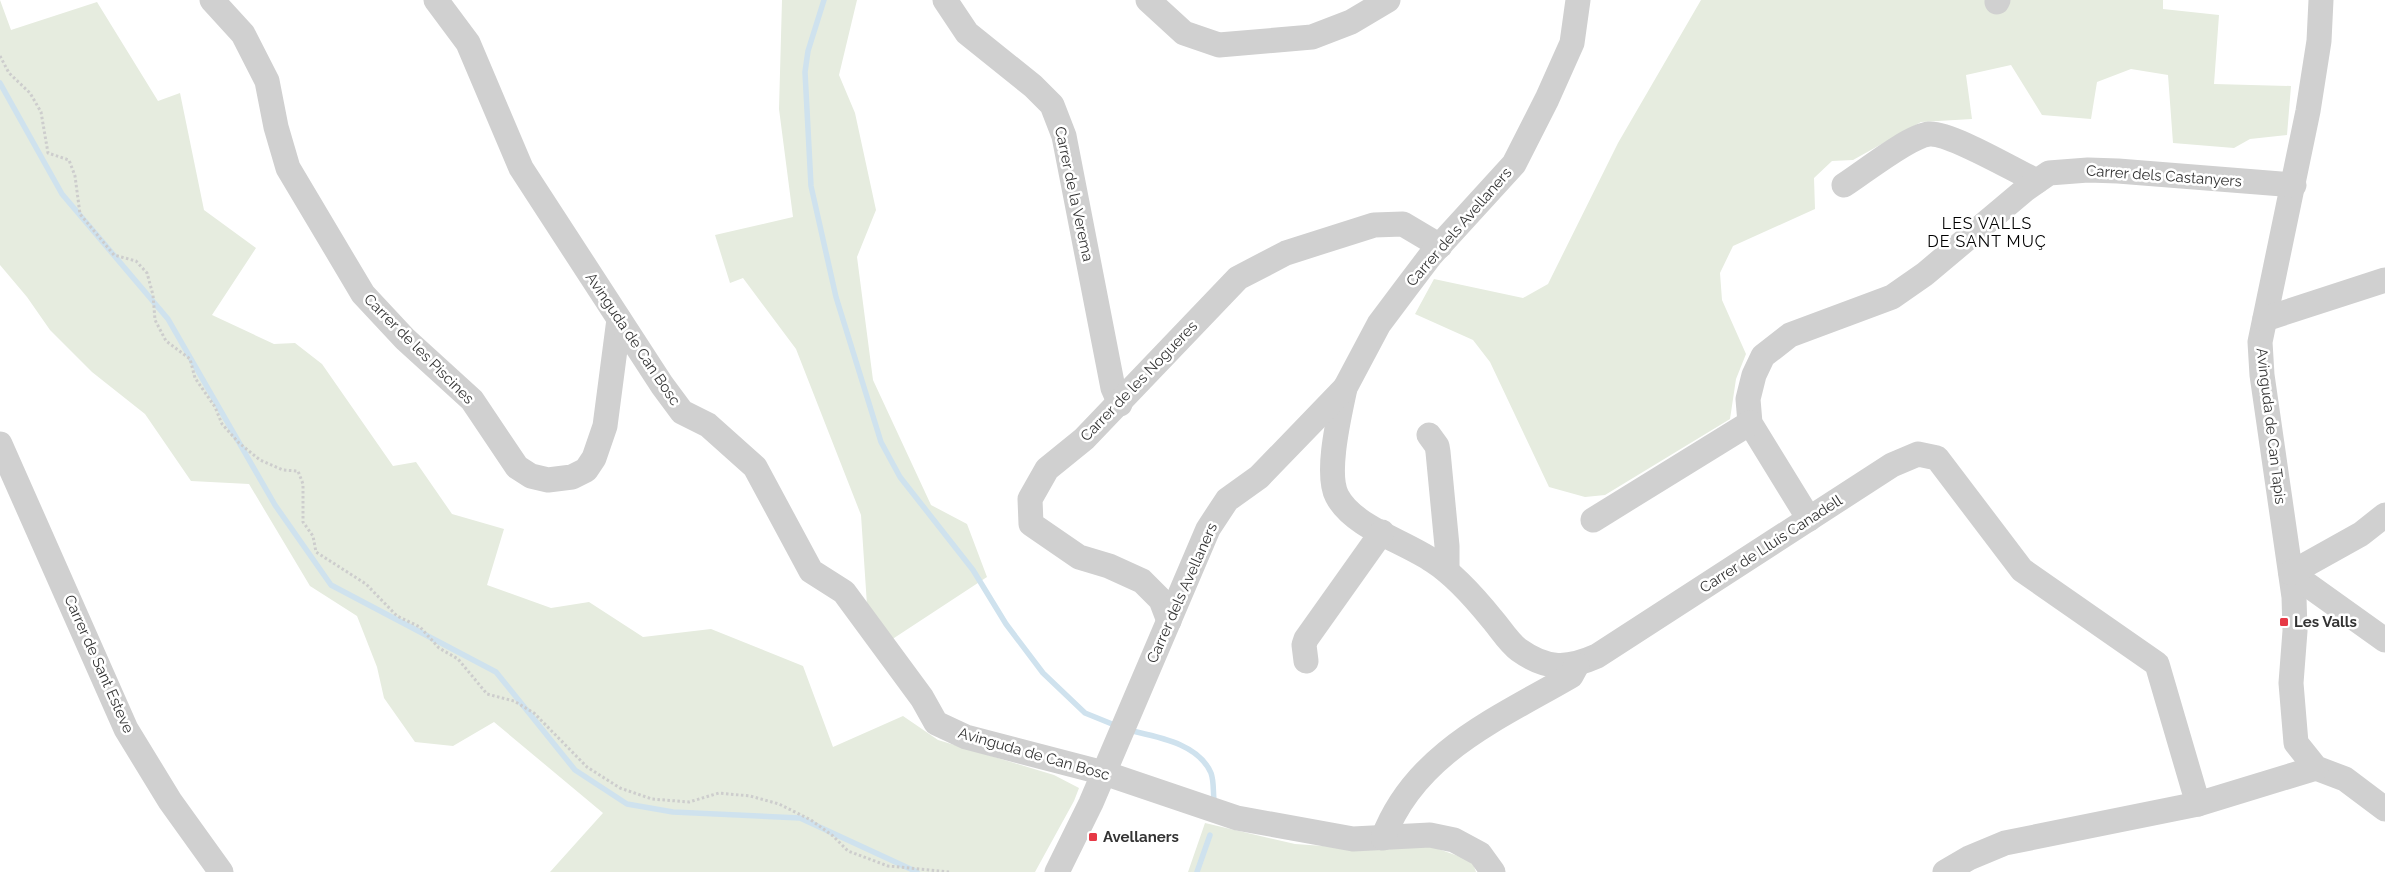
<svg xmlns="http://www.w3.org/2000/svg" width="2385" height="872" font-family="Raleway,sans-serif">
  <style>
    .green { fill: #e6ecdf }
    .lines { fill: none; stroke-linecap: round; stroke-linejoin: round }
    .stream { stroke: #cfe2ee; stroke-width: 5.5 }
    .path { stroke: #cdcdcd; stroke-width: 3; stroke-dasharray: 2.5 2.5; stroke-linecap: butt }
    .minor { stroke: #d0d0d0; stroke-width: 25 }
    .poi-dot { fill: #e63946; stroke: #fff; stroke-width: 2 }
    .labels { text-anchor: middle; dominant-baseline: central; stroke-width: 5; stroke-linejoin: round; paint-order: stroke }
    .street-label { font-size: 15px; fill: #333; stroke: #fff }
    .poi-label { font-size: 15px; font-weight: bold; fill: #333; stroke: #fff; text-anchor: start }
    .neighbourhood-label { font-size: 16px; letter-spacing: 1px; fill: #000; stroke: #fff }
  </style>
  <rect width="100%" height="100%" fill="#fff"/>
  <g class="green">
    <path d="M0,0L11,30L97,2L158,101L180,93L204,210L256,248L212,315L274,344L295,343L322,364L393,466L416,462L452,514L504,529L487,585L551,608L589,602L643,637L711,629L803,666L833,747L903,716L938,740L1054,775L1079,788L1074,801L1035,872H550L603,813L494,722L453,746L415,742L384,698L377,667L357,616L310,586L249,484L191,481L145,414L92,372L50,330L27,297L0,265Z"/>
    <path d="M782,0H857L839,75L855,113L876,210L857,257L873,380L931,505L967,524L987,577L891,640L867,605L861,515L796,349L743,278L730,283L715,235L793,217L779,109Z"/>
    <path d="M1701,0H2163V9L2219,15L2214,84L2291,86L2287,135L2250,139L2234,148L2173,143L2168,75L2131,69L2097,82L2091,119L2042,115L2011,65L1966,75L1972,119L1921,122L1853,160L1832,161L1814,178L1815,209L1733,246L1720,273L1722,300L1746,354L1736,379L1730,419L1605,495L1585,497L1549,487L1490,362L1473,340L1415,314L1434,279L1523,298L1548,284L1618,143Z"/>
    <path d="M1205,823L1295,844L1379,850L1430,846L1472,861L1476,872H1188Z"/>
  </g>
  <g class="lines">
    <g class="stream">
      <path d="M824,0L808,51L805,72L811,186L836,297L881,442L900,477L973,570L1006,624L1043,673L1085,713L1117,726"/>
      <path d="M0,83L62,194L168,319L275,505L331,585L496,672L575,770L627,804L673,812L800,818L917,872"/>
      <path d="M1128,730C1157,737 1198,743 1211,773C1214,781 1213,792 1214,800"/>
      <path d="M1197,872L1210,835"/>
    </g>
    <path class="path" d="M0,56L9,73L30,93L41,112L48,153L69,160L75,176L80,214L114,255L136,261L147,273L153,295L155,320L166,341L190,359L195,378L215,407L222,424L239,443L260,460L283,470L298,471L303,484V522L313,536L316,552L366,584L397,616L420,627L439,648L458,659L487,694L514,701L534,713L587,767L620,788L652,799L689,802L719,793L750,796L779,804L811,820L833,836L848,851L888,866L950,872"/>
    <g class="minor">
      <path d="M212,0L243,34L267,81L276,127L288,168L363,294L405,339L472,400L517,467L531,476L548,480L572,477L586,470L594,458L605,426L619,319"/>
      <path d="M436,0L468,43L521,168L662,385L682,412L708,425L755,467L811,571L844,592L922,698L936,723L966,737L1104,773L1237,818L1353,839L1430,835L1454,840L1480,854L1493,872"/>
      <path d="M945,0L967,33L1033,86L1052,105L1064,136L1113,388L1120,404"/>
      <path d="M1148,0L1184,33L1219,45L1312,37L1351,22L1388,0"/>
      <path d="M2321,0L2319,41L2308,111L2260,342L2262,375L2294,597L2295,631L2291,683L2296,743L2316,768L2345,779L2385,809"/>
      <path d="M1997,2L1998,0"/>
      <path d="M1844,185C1863,173 1909,136 1929,134C1950,132 2015,171 2037,181"/>
      <path d="M2265,319L2385,280"/>
      <path d="M1345,388C1340,413 1325,473 1337,496C1353,527 1404,541 1433,561C1455,575 1475,598 1492,619C1500,628 1509,643 1519,650C1547,670 1568,669 1597,656L1892,465L1918,454L1937,458L2022,570L2157,664L2198,804"/>
      <path d="M1429,435L1437,446L1438,452L1447,546V571"/>
      <path d="M0,444L126,729L170,801L221,872"/>
      <path d="M1809,519L1750,423L1748,399L1754,375L1763,356L1790,335L1892,297L1925,274L2026,189L2049,173L2088,170L2118,171L2294,185"/>
      <path d="M1593,520L1750,423"/>
      <path d="M2291,573L2385,640"/>
      <path d="M2291,573L2361,534L2385,515"/>
      <path d="M1169,621L1161,600L1142,581L1109,566L1079,557L1031,524L1030,499L1047,469L1084,439L1238,278L1286,253L1374,225L1403,224L1440,246"/>
      <path d="M1306,661L1304,645L1306,639L1382,532"/>
      <path d="M1383,838C1415,753 1497,719 1571,676L1577,665"/>
      <path d="M1057,872L1091,803L1208,529L1227,500L1259,477L1345,388L1379,324L1406,288L1431,255L1514,164L1547,99L1572,43L1578,0"/>
      <path d="M1945,872L1969,858L2005,843L2198,804L2316,768"/>
    </g>
  </g>
  <g class="poi-dot">
    <rect x="2279" y="617" width="10" height="10" rx="2.5"/>
    <rect x="1088" y="832" width="10" height="10" rx="2.5"/>
  </g>
  <g class="labels">
    <g class="street-label">
      <text transform="translate(2164 176) rotate(4)">Carrer dels Castanyers</text>
      <text transform="translate(1074 194) rotate(78)">Carrer de la Verema</text>
      <text transform="translate(1459 227) rotate(-49)">Carrer dels Avellaners</text>
      <text transform="translate(633 339) rotate(56)">Avinguda de Can Bosc</text>
      <text transform="translate(419 349) rotate(45)">Carrer de les Piscines</text>
      <text transform="translate(1139 381) rotate(-46)">Carrer de les Nogueres</text>
      <text transform="translate(2271 426) rotate(83)">Avinguda de Can Tapis</text>
      <text transform="translate(1771 544) rotate(-33)">Carrer de Lluís Canadell</text>
      <text transform="translate(1182 593) rotate(-66)">Carrer dels Avellaners</text>
      <text transform="translate(99 664) rotate(66)">Carrer de Sant Esteve</text>
      <text transform="translate(1034 754) rotate(16)">Avinguda de Can Bosc</text>
    </g>
    <g class="poi-label">
      <text x="2294" y="622">Les Valls</text>
      <text x="1103" y="837">Avellaners</text>
    </g>
    <g class="neighbourhood-label">
      <text x="1987" y="223">LES VALLS<tspan x="1987" dy="18">DE SANT MUÇ</tspan></text>
    </g>
  </g>
</svg>
